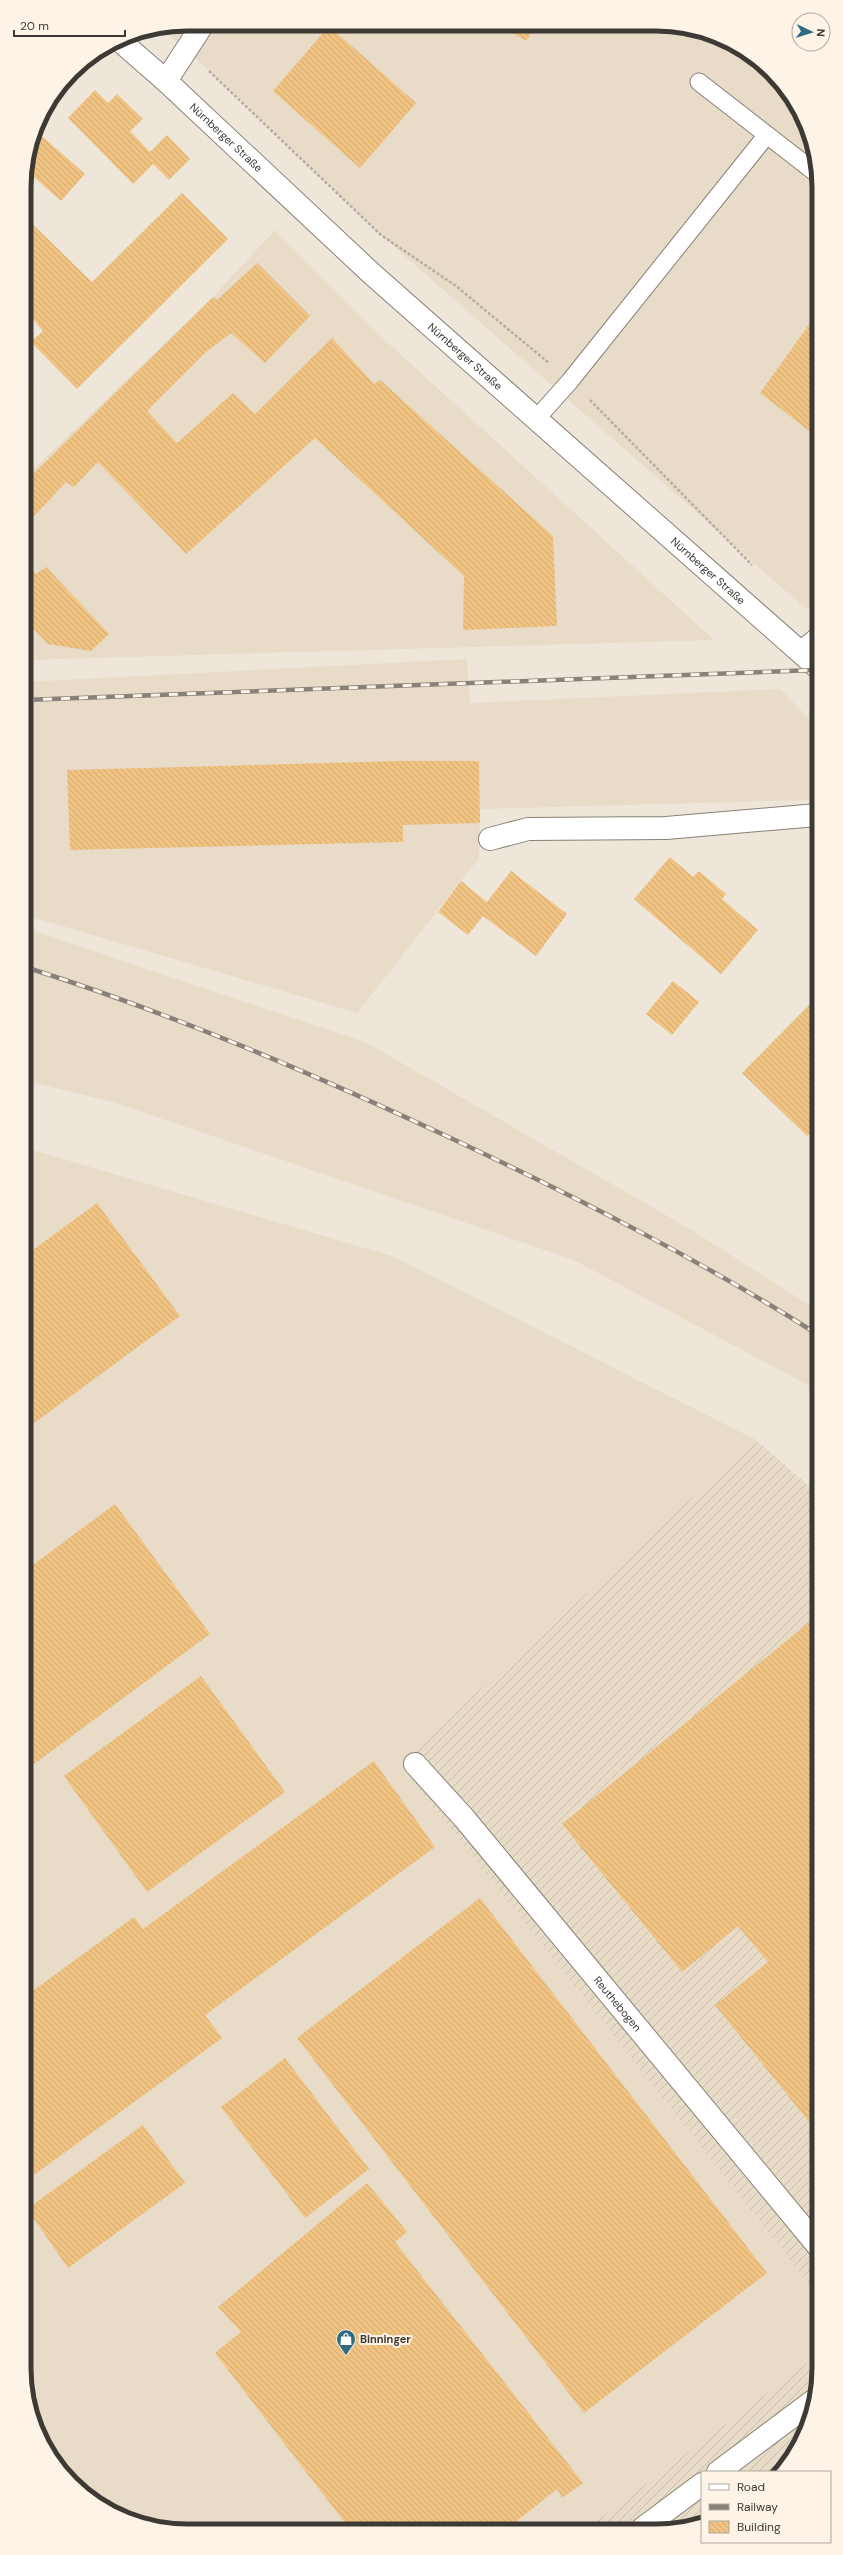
<svg xmlns="http://www.w3.org/2000/svg" width="843" height="2555" font-family="'DM Sans',sans-serif">
  <style>
    .built { fill: #e8dbc8 }
    .industrial { fill: url(#industrial-furrows) }
    .building { fill: url(#building-back-hatch) }
    .lines { fill: none; stroke-linecap: round; stroke-linejoin: round }
    .lane-casing { stroke: #888075; stroke-width: 19 }
    .street-casing { stroke: #888075; stroke-width: 24 }
    .secondary-casing { stroke: #888075; stroke-width: 24 }
    .path { stroke: #b5ada4; stroke-width: 2.5; stroke-dasharray: 3 2; stroke-linecap: butt }
    .lane { stroke: #fff; stroke-width: 17 }
    .street { stroke: #fff; stroke-width: 22 }
    .secondary { stroke: #fff; stroke-width: 22 }
    .rail-casing { stroke: #878179; stroke-width: 4.5 }
    .rail { stroke: #fdf3e7; stroke-width: 3; stroke-dasharray: 9; stroke-linecap: butt }
    .labels { text-anchor: middle; dominant-baseline: central; stroke-width: 4; stroke-linejoin: round; paint-order: stroke }
    .street-label { font-size: 11px; fill: #3d3934; stroke: #fdf3e7 }
    .poi-label { font-size: 11px; font-weight: bold; fill: #3d3934; stroke: #fdf3e7; text-anchor: start }
    .rim { fill: none; stroke: #3d3934; stroke-width: 5 }
  </style>
  <defs>
    <pattern id="industrial-furrows" width="10" height="10" patternUnits="userSpaceOnUse"><rect width="10" height="10" fill="#e8dbc8"/><path d="M-1 1l2-2M0 10L10 0M9 11l2-2" fill="none" stroke="#c8bdac"/></pattern>
    <pattern id="building-back-hatch" width="6" height="6" patternUnits="userSpaceOnUse"><rect width="6" height="6" fill="#f0c382"/><path d="M-1 5l2 2M0 0l6 6M5-1l2 2" fill="none" stroke="#cfa871"/></pattern>
  </defs>
  <rect width="100%" height="100%" fill="#efe6da"/>
  <g class="built">
    <path d="M187,24L688,27L728,41L771,72L797,106L816,155V608H805L381,235L235,94L162,29Z"/>
    <path d="M275,230L387,342L714,640L25,660V477L213,297Z"/>
    <path d="M467,659L470,703L780,689L817,727V797L812,800L480,809L479,858L357,1013L25,915V682Z"/>
    <path d="M25,928L367,1043L690,1229L817,1310V1390L574,1260L113,1102L26,1081Z"/>
    <path d="M26,1148L395,1257L756,1440L399,1763L819,2297V2354L587,2528H156L115,2514L72,2483L46,2449L27,2400Z"/>
  </g>
  <g class="industrial">
    <path d="M756,1440L818,1494L819,2297L399,1763Z"/>
    <path d="M819,2354V2378L807,2430L781,2472H702V2522L688,2528H587Z"/>
  </g>
  <g class="building">
    <path d="M329,26L416,103L360,168L273,91Z"/>
    <path d="M500,26H535L526,41Z"/>
    <path d="M95,90L108,103L117,94L143,119L130,131L150,152L167,135L190,159L169,180L153,164L133,184L68,118Z"/>
    <path d="M43,137L85,174L61,201L26,170L32,150Z"/>
    <path d="M182,193L228,239L77,389L31,342L43,331L25,310L24,216L92,282Z"/>
    <path d="M257,263L310,316L265,363L231,333L206,352L147,411L177,443L233,393L255,414L332,338L374,384L380,380L553,536L557,626L463,630L464,576L315,438L186,554L98,462L74,487L66,482L25,526V482L213,297L217,300Z"/>
    <path d="M816,315V436L760,393Z"/>
    <path d="M25,562L36,574L46,567L109,634L91,651L48,644L25,620Z"/>
    <path d="M401,761H479L480,823L403,825V842L70,850L67,770Z"/>
    <path d="M670,857L693,877L699,871L726,894L722,899L758,930L721,974L634,899Z"/>
    <path d="M511,871L567,914L536,956L483,916L468,935L438,912L461,881L487,902Z"/>
    <path d="M673,981L699,1002L672,1035L646,1014Z"/>
    <path d="M817,997V1126L807,1136L742,1073Z"/>
    <path d="M97,1203L180,1316L26,1429V1255Z"/>
    <path d="M115,1504L210,1634L26,1770V1570Z"/>
    <path d="M818,1615V2133L715,2005L768,1962L738,1926L682,1972L562,1824Z"/>
    <path d="M201,1676L285,1792L147,1892L64,1776Z"/>
    <path d="M374,1761L435,1847L205,2015L222,2038L27,2180V1995L134,1917L143,1929Z"/>
    <path d="M480,1898L767,2273L584,2413L297,2038Z"/>
    <path d="M285,2058L369,2169L305,2218L221,2107Z"/>
    <path d="M143,2125L185,2183L68,2268L27,2209Z"/>
    <path d="M367,2183L407,2232L395,2242L583,2483L562,2498L557,2489L508,2528H349L215,2353L241,2332L218,2307Z"/>
  </g>
  <g class="lines">
    <defs>
      <g id="lane">
        <path d="M699,82L816,173"/>
        <path d="M537,418L570,381L766,136"/>
        <path d="M799,651L816,637"/>
      </g>
      <g id="street">
        <path d="M166,81L203,24"/>
        <path d="M490,839L528,829L666,828L817,815"/>
        <path id="s1" d="M415,1764L464,1818L818,2246"/>
        <path d="M718,2472L813,2401"/>
        <path d="M643,2528L702,2484"/>
      </g>
      <g id="secondary">
        <path id="s2" d="M119,40L166,81L372,274L816,666"/>
      </g>
    </defs>
    <use href="#lane" class="lane-casing"/>
    <use href="#street" class="street-casing"/>
    <use href="#secondary" class="secondary-casing"/>
    <g class="path">
      <path d="M209,71L381,235L456,286L549,363"/>
      <path d="M590,400L752,565"/>
    </g>
    <use href="#lane" class="lane"/>
    <use href="#street" class="street"/>
    <use href="#secondary" class="secondary"/>
    <defs>
      <g id="rail">
        <path d="M25,700L816,670"/>
        <path d="M25,967C174,1014 316,1075 457,1141C580,1199 702,1261 817,1334"/>
      </g>
    </defs>
    <use href="#rail" class="rail-casing"/>
    <use href="#rail" class="rail"/>
  </g>
  <defs>
    <symbol id="shop-pin" viewBox="-11 -11 22 30"><path d="M0 17L-7.5 6A9.5 9.5 0 1 1 7.5 6Z" fill="#2f6b82" stroke="#fdf3e7"/><path d="M-5-2.5h2.3a2.7 3.5 0 0 1 5.4 0H5L5.5 6h-11ZM-1.5-2.5h3a1.5 2.3 0 0 0-3 0Z" fill="#fff"/></symbol>
  </defs>
  <g fill-rule="evenodd">
    <use href="#shop-pin" x="335" y="2328" width="22" height="30"/>
  </g>
  <g class="labels">
    <g class="street-label">
      <text stroke="none"><textPath href="#s2" startOffset="145">Nürnberger Straße</textPath></text>
      <text stroke="none"><textPath href="#s2" startOffset="469">Nürnberger Straße</textPath></text>
      <text stroke="none"><textPath href="#s2" startOffset="793">Nürnberger Straße</textPath></text>
      <text stroke="none"><textPath href="#s1" startOffset="314">Reuthebogen</textPath></text>
    </g>
    <g class="poi-label">
      <text x="360" y="2339">Binninger</text>
    </g>
  </g>
  <path d="M0 0H843V2555H0ZM187 31H656A156 156 0 0 1 812 187V2368A156 156 0 0 1 656 2524H187A156 156 0 0 1 31 2368V187A156 156 0 0 1 187 31Z" fill="#fdf3e7" fill-rule="evenodd"/>
  <path class="rim" d="M187 31H656A156 156 0 0 1 812 187V2368A156 156 0 0 1 656 2524H187A156 156 0 0 1 31 2368V187A156 156 0 0 1 187 31Z"/>
  <rect x="701" y="2471" width="130" height="72" fill="#fdf3e7" stroke="#b0a99f"/>
  <rect x="709" y="2484" width="20" height="6" fill="#ffffff" stroke="#b0a99f"/>
  <text x="737" y="2491" font-size="12" fill="#3d3934">Road</text>
  <rect x="709" y="2504" width="20" height="6" fill="#878179" stroke="#b0a99f"/>
  <text x="737" y="2511" font-size="12" fill="#3d3934">Railway</text>
  <rect x="709" y="2521" width="20" height="12" fill="url(#building-back-hatch)" stroke="#b0a99f"/>
  <text x="737" y="2531" font-size="12" fill="#3d3934">Building</text>
  <g transform="translate(811 32) rotate(94)"><circle r="19" fill="#fdf3e7" stroke="#b0a99f"/>
  <path d="M0-3L7 15L0 10L-7 15Z" fill="#2f6b82"/>
  <text y="-6" font-size="11" font-weight="bold" text-anchor="middle" fill="#3d3934">N</text>
  </g>
  <path d="M14 30v6h111v-6" fill="none" stroke="#3d3934" stroke-width="2"/>
  <text x="20" y="30" font-size="12" fill="#3d3934" stroke="#fdf3e7" stroke-width="3" paint-order="stroke">20 m</text>
</svg>
